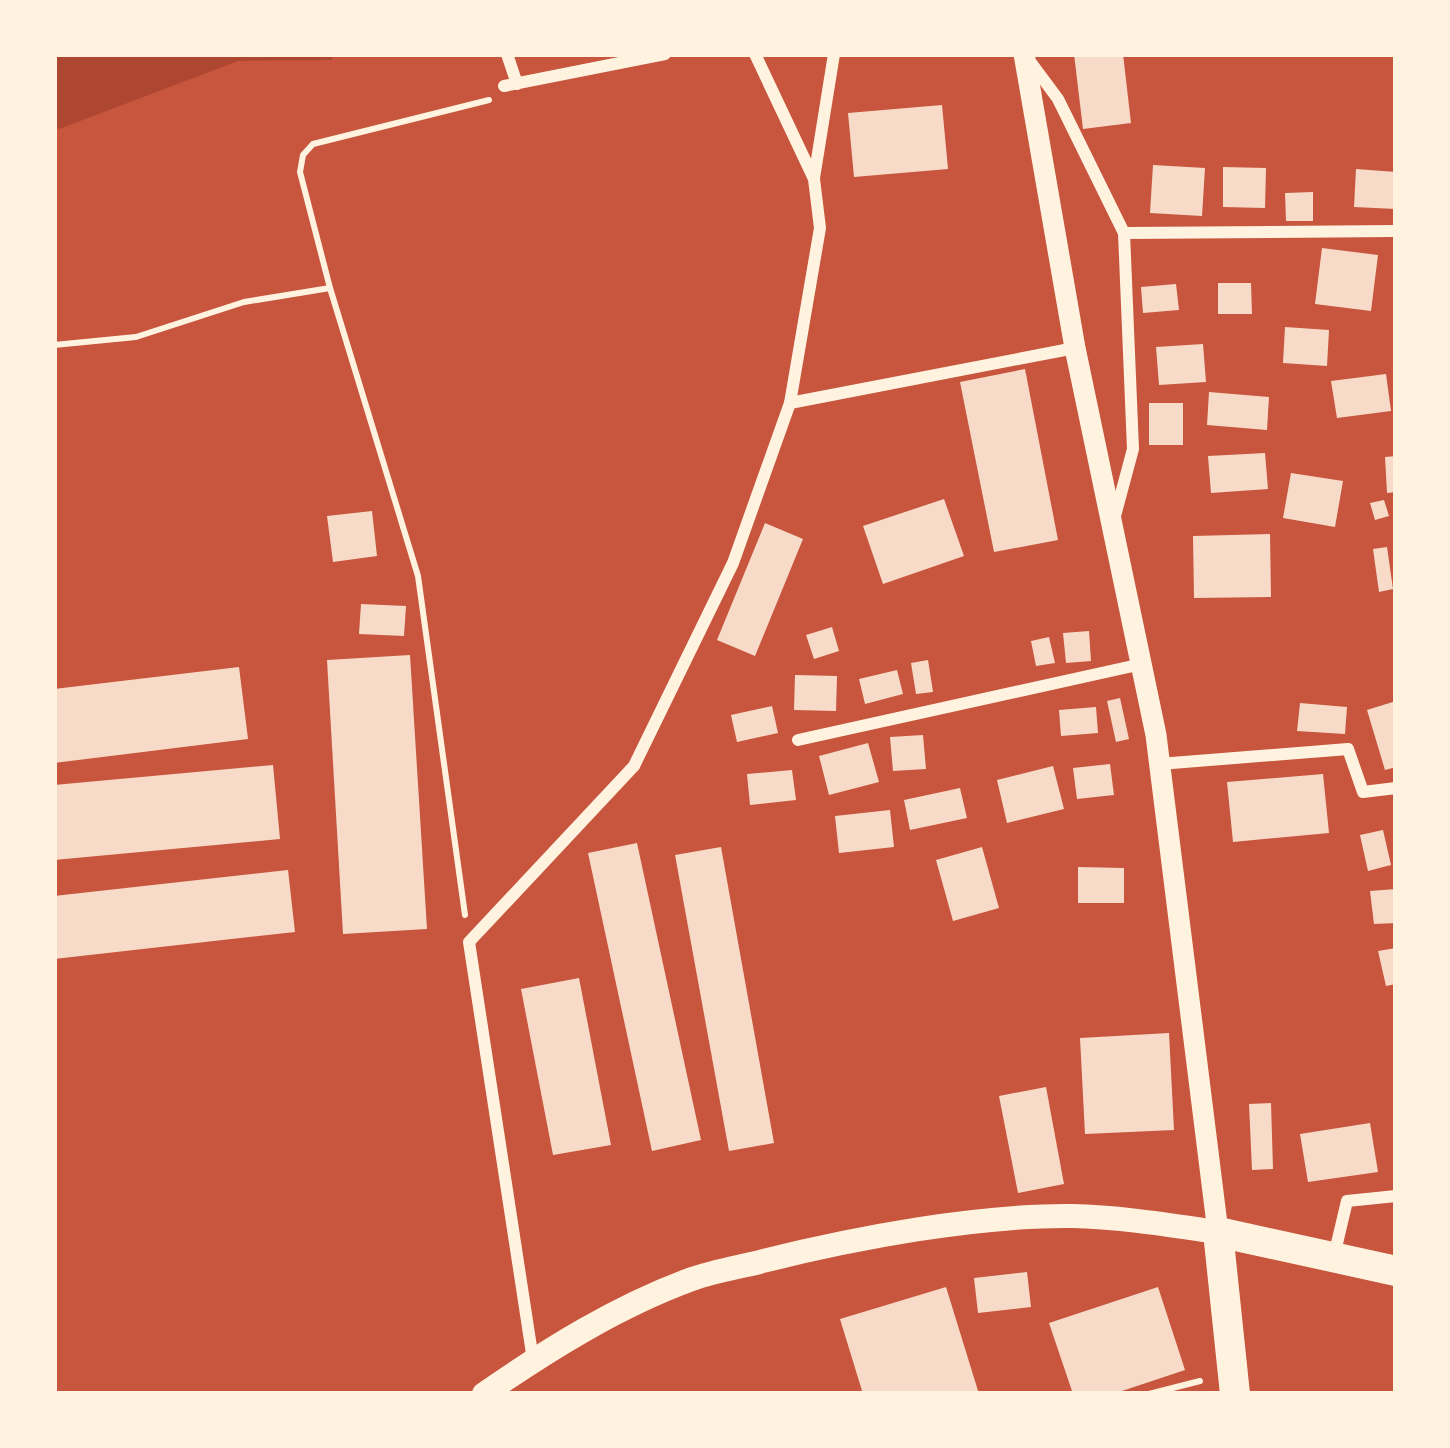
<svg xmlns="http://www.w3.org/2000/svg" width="1450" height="1448" font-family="Overpass,sans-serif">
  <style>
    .green { fill: #ae4732 }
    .building { fill: #f7dbc8 }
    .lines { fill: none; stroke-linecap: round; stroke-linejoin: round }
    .path { stroke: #fff3e0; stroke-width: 6 }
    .minor { stroke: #fff3e0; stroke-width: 12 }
    .tertiary { stroke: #fff3e0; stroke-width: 21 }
    .secondary { stroke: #fff3e0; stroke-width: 24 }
    .primary { stroke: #fff3e0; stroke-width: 30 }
  </style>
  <rect width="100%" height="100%" fill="#c8553d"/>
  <path class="green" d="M54,54H332V60L238,61L59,129L54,128Z"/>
  <g class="building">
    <path d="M1074,54H1123L1131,123L1083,129Z"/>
    <path d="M942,105L948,169L854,177L848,113Z"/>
    <path d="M1153,165L1205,168L1202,216L1150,213Z"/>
    <path d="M1223,167L1266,168L1265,208L1223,207Z"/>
    <path d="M1356,169L1396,172V209L1354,207Z"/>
    <path d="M1313,192V221H1286L1285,193Z"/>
    <path d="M1322,248L1378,255L1371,311L1315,304Z"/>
    <path d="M1218,283H1251L1252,314H1218Z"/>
    <path d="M1176,284L1179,310L1143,313L1141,287Z"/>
    <path d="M1285,327L1329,330L1327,366L1283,363Z"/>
    <path d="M1203,344L1206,382L1159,385L1156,347Z"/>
    <path d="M1025,369L1058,540L994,552L960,382Z"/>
    <path d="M1386,374L1391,411L1337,418L1331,381Z"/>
    <path d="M1209,392L1269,397L1267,430L1207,425Z"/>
    <rect x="1149" y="403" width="34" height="42"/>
    <path d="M1265,453L1268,489L1211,493L1208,456Z"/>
    <path d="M1396,456V492L1387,493L1385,457Z"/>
    <path d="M1291,473L1343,481L1335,527L1283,518Z"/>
    <path d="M944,499L964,556L883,584L863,526Z"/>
    <path d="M1384,500L1389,516L1375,520L1370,503Z"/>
    <path d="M372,511L377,556L333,562L327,516Z"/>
    <path d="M765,523L803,539L755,656L717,640Z"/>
    <path d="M1270,534L1271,597L1194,598L1193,536Z"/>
    <path d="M1387,547L1393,589L1379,592L1373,549Z"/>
    <path d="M361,604L406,606L404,636L359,634Z"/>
    <path d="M832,627L839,651L814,659L806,635Z"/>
    <path d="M1089,631L1091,661L1066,663L1063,633Z"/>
    <path d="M1049,637L1055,663L1036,666L1031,641Z"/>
    <path d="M410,655L427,929L343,934L327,660Z"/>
    <path d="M928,660L933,692L916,694L911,663Z"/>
    <path d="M239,667L248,739L54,763V689Z"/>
    <path d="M897,670L903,694L865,704L859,679Z"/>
    <path d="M795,675L837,676L836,711L794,710Z"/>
    <path d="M1120,698L1129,739L1116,742L1107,701Z"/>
    <path d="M1396,701V767L1385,770L1367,710Z"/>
    <path d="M1300,703L1347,707L1345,734L1297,731Z"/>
    <path d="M772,706L778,733L737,742L731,715Z"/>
    <path d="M1096,707L1098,733L1061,736L1059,710Z"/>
    <path d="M923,735L926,769L893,771L890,737Z"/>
    <path d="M868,743L879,782L829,795L819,756Z"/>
    <path d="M1110,764L1114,795L1077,799L1073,768Z"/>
    <path d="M273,765L280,839L54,860V785Z"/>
    <path d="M1053,766L1064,809L1007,823L997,780Z"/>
    <path d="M792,770L796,800L750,805L747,774Z"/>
    <path d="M1323,774L1329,833L1233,842L1227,782Z"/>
    <path d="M960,788L967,818L910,830L904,800Z"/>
    <path d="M890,810L894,847L839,853L835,816Z"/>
    <path d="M1383,830L1391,865L1368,871L1360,835Z"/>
    <path d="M637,843L701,1140L652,1151L588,853Z"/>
    <path d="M721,847L774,1143L729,1151L675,855Z"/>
    <path d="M982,847L999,908L953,921L936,860Z"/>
    <path d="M1078,867L1124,868V903H1078Z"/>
    <path d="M288,870L295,932L54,959V896Z"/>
    <path d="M1396,889V923L1374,924L1370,891Z"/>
    <path d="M1396,948V984L1386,986L1378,951Z"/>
    <path d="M579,978L611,1145L553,1155L521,989Z"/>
    <path d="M1169,1033L1174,1130L1085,1134L1080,1038Z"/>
    <path d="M1046,1087L1064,1184L1018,1193L999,1096Z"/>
    <path d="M1271,1103L1273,1169L1252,1170L1249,1104Z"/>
    <path d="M1370,1123L1378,1172L1308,1182L1300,1134Z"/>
    <path d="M1027,1272L1031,1307L978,1313L974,1278Z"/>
    <path d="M946,1287L979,1394H863L840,1319Z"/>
    <path d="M1158,1287L1185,1370L1113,1394H1073L1049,1323Z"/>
  </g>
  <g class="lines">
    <g class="path">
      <path d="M54,345L136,337L244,302L330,288"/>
      <path d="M465,915L418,576L330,288L300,172L303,155L313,144L489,100"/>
      <path d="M1149,1394L1200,1381"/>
    </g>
    <g class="minor">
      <path d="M507,54L517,84"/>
      <path d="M755,54L814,179L820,228L790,403"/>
      <path d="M1029,60L1058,99L1124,233L1133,449L1115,516"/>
      <path d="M504,86L665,54"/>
      <path d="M814,178L834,54"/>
      <path d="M1124,233L1396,231"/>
      <path d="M798,740L1142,664"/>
      <path d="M1159,764L1348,749L1363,792L1396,788"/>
      <path d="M1334,1256L1347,1201L1396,1196"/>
      <path d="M533,1360L469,942L634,766L733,563L790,403L1075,348"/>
    </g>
    <path class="tertiary" d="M1024,54L1075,348L1156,735L1218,1232"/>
    <path class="secondary" d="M484,1394C549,1349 618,1306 692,1279C715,1271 740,1267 763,1261C855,1238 977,1215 1072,1216C1121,1217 1169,1225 1218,1232"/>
    <path class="primary" d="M1235,1394L1218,1232L1396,1271"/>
  </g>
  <rect width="1450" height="1448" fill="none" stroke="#fff3e0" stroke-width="114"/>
</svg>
